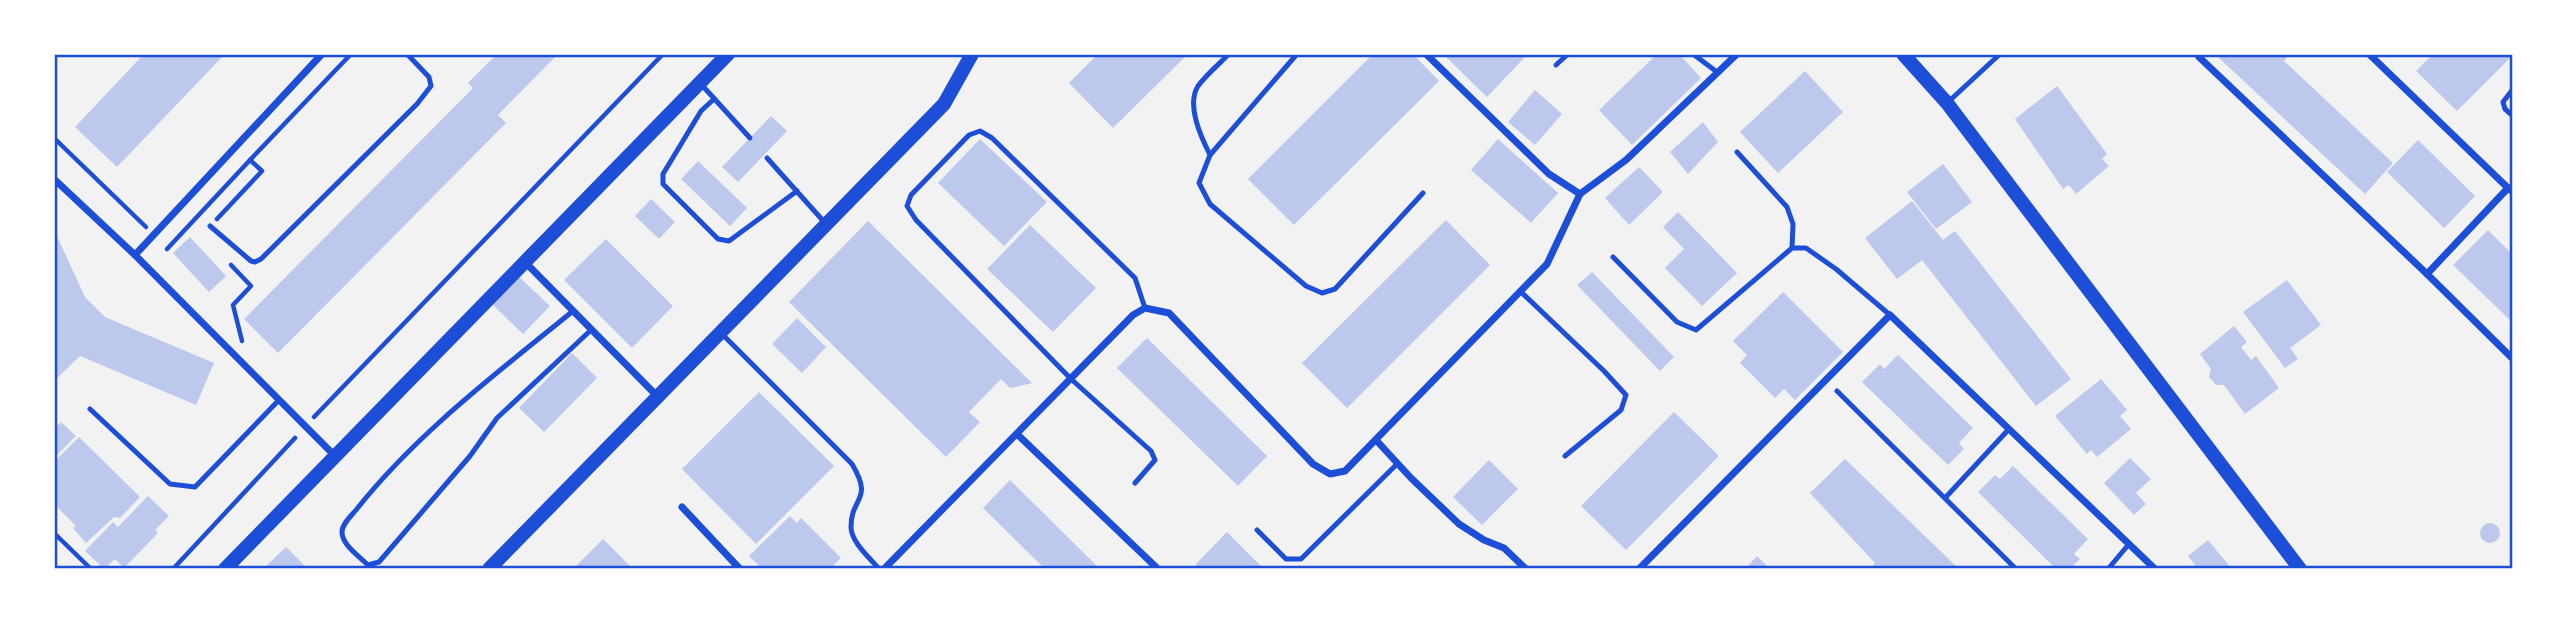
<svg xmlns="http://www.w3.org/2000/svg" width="2567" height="623" font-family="'Fira Sans',sans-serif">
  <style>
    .building { fill: #bdc9ec }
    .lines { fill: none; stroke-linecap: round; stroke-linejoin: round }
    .path { stroke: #1d4ed8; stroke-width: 4.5 }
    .service { stroke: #1d4ed8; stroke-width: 5 }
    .minor { stroke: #1d4ed8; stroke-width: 7 }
    .secondary { stroke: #1d4ed8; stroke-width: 14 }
    .neatline { fill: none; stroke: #1d4ed8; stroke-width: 2.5 }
  </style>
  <rect width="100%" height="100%" fill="#f2f2f2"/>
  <g class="building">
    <path d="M144,54H220L222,57L117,167L75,127Z"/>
    <path d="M497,54H558L498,115L506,123L278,353L244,319L473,88L468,83Z"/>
    <path d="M1098,54H1188L1113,128L1069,83Z"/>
    <path d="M1373,54H1413L1439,81L1294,225L1248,179Z"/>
    <path d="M1443,54H1528L1487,97Z"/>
    <path d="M1657,54H1679L1701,78L1632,145L1599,110Z"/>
    <path d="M2222,54H2290L2284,61L2393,163L2365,194L2219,58Z"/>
    <path d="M2433,54H2513V55L2457,111L2416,71Z"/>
    <path d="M1805,71L1843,112L1778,173L1740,132Z"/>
    <path d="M2057,86L2107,154L2102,159L2109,166L2076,194L2069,185L2063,189L2015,119Z"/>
    <path d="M1535,90L1562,114L1535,145L1508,122Z"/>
    <path d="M771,116L787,131L738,182L722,167Z"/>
    <path d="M1703,122L1718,142L1688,174L1670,152Z"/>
    <path d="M980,139L1047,202L1004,246L938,183Z"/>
    <path d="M1498,139L1558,193L1531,223L1471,170Z"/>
    <path d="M2418,140L2475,196L2444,228L2387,172Z"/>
    <path d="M698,161L747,208L730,226L681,179Z"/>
    <path d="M1943,164L1972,202L1936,229L1907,192Z"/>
    <path d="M1639,167L1663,192L1629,225L1605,198Z"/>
    <path d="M651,199L675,222L659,239L635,216Z"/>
    <path d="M1912,201L1943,240L1955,231L2071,379L2036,406L1922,260L1897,279L1865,238Z"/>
    <path d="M1678,212L1737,273L1702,306L1665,268L1684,249L1663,227Z"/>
    <path d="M1446,220L1490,265L1347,408L1302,363Z"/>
    <path d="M868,221L1032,383L1010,388L1001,379L969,412L980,422L946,457L789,302Z"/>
    <path d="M1030,225L1096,288L1053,332L987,269Z"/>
    <path d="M54,230L85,297L105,317L214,363L196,405L80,356L54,381Z"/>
    <path d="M2488,230L2513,255V323L2453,265Z"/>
    <path d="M190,237L226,276L209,292L173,253Z"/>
    <path d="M606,239L673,306L632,348L564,280Z"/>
    <path d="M1592,272L1674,357L1660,371L1577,285Z"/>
    <path d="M517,275L550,306L523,334L491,303Z"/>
    <path d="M2287,280L2321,325L2290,348L2298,359L2285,368L2243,312Z"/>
    <path d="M1783,292L1843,352L1795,400L1784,389L1775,398L1740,363L1747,355L1733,341Z"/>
    <path d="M797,318L826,347L802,373L772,344Z"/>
    <path d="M2234,326L2247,342L2241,347L2251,360L2256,356L2279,388L2245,414L2224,385H2216L2209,377L2211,369L2200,354Z"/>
    <path d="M1147,338L1267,456L1238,486L1117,368Z"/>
    <path d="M572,353L597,378L544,432L519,408Z"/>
    <path d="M1898,355L1973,428L1959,443L1964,449L1948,465L1862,382L1880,364L1884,369Z"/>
    <path d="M2101,379L2127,410L2120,416L2131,429L2097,457L2091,450L2087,454L2055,416Z"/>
    <path d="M759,392L834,466L756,544L682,469Z"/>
    <path d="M1674,412L1719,456L1626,550L1581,506Z"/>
    <path d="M61,422L76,436L54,458V429Z"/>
    <path d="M79,437L140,497L120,518L114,517L86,543L73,528L76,526L54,504V462Z"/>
    <path d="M2130,458L2151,479L2136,493L2146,504L2134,515L2104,483Z"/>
    <path d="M1845,459L1959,569H1870L1875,563L1810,493Z"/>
    <path d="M1489,460L1518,489L1482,525L1453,497Z"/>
    <path d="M2013,466L2088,539L2074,554L2080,559L2070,569H2056L1978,492L1995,475L2000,479Z"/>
    <path d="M1010,480L1100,569H1045L983,508Z"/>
    <path d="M148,496L169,516L155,530L158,533L124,568L115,559L104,569L85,551L113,522L118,527Z"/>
    <path d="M790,516L797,523L801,518L841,558L830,569H762L749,556Z"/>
    <circle cx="2490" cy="533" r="10"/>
    <path d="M1227,532L1264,569H1200L1195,565Z"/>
    <path d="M603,539L633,569H573Z"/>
    <path d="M2208,540L2232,569H2198L2188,556Z"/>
    <path d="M286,547L308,569H263Z"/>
    <path d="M1757,556L1770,569H1745Z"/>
  </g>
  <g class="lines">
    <g class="path">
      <path d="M54,138L146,227"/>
      <path d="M250,160L351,54"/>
      <path d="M167,249L250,160L262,171L217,219"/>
      <path d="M231,265L251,286L233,305L242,341"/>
      <path d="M314,417L663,54"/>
      <path d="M54,533L91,569"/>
      <path d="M173,569L295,438"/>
    </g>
    <g class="service">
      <path d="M1229,54C1219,64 1206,75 1198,86C1186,105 1201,137 1210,155L1199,183L1210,204L1306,286L1322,293L1335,289L1423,193"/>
      <path d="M1693,54L1717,72"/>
      <path d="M1556,65L1568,54"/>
      <path d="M700,83L750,138"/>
      <path d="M2513,89L2503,102L2505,109L2513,116"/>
      <path d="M714,99L701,111L663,174V184L718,239L729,241L797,191"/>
      <path d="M1947,103L2000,54"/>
      <path d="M1737,152L1787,207L1793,224L1792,248"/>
      <path d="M1210,155L1297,54"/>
      <path d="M767,158L826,224"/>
      <path d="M210,226L251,261L255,262L261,259L417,104L431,86L429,77L407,54"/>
      <path d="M1613,257L1677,322L1696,330L1792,248H1806L1836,269L1890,315"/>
      <path d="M1520,291L1604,371L1626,395L1621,410L1565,456"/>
      <path d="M573,311C497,373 417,433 356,510C351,516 342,524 342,532C342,545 359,556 368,565L379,562L470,456L497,418L591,330"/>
      <path d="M721,333L852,464C874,501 851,496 851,527C851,542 870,558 879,569"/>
      <path d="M1837,391L2016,569"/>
      <path d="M90,409L170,484L195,487L278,401"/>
      <path d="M1135,483L1155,460L1151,451L1071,379L916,220L907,206L911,195L969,135L980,131L992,138L1135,278L1145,308"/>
      <path d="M1945,498L2009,429"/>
      <path d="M1257,530L1286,559H1301L1398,463"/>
      <path d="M2108,569L2129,544"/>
    </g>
    <g class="minor">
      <path d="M1426,54L1549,174L1580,194"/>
      <path d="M2202,54L2199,57L2427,274L2508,188L2513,192"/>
      <path d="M2369,54L2508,188"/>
      <path d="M54,179L135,255L335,456"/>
      <path d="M135,255L322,54"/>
      <path d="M525,262L657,396"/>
      <path d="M2427,274L2513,359"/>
      <path d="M1017,434L1158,569"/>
      <path d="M1376,440L1411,478L1459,524L1484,540L1504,548L1526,569"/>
      <path d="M682,507L740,569"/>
      <path d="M884,569L1133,315L1145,308L1169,313L1313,464L1330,474L1345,471L1547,264L1580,194L1626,160L1737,54"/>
      <path d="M1639,569L1890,315L2155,569"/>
    </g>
    <g class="secondary">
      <path d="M1903,54L1947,103L2300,569"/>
      <path d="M225,569L728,54"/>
      <path d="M489,569L944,104L972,54"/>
    </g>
  </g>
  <rect width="2567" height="623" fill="none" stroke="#ffffff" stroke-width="112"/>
  <rect x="56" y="56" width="2455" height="511" class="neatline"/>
</svg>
